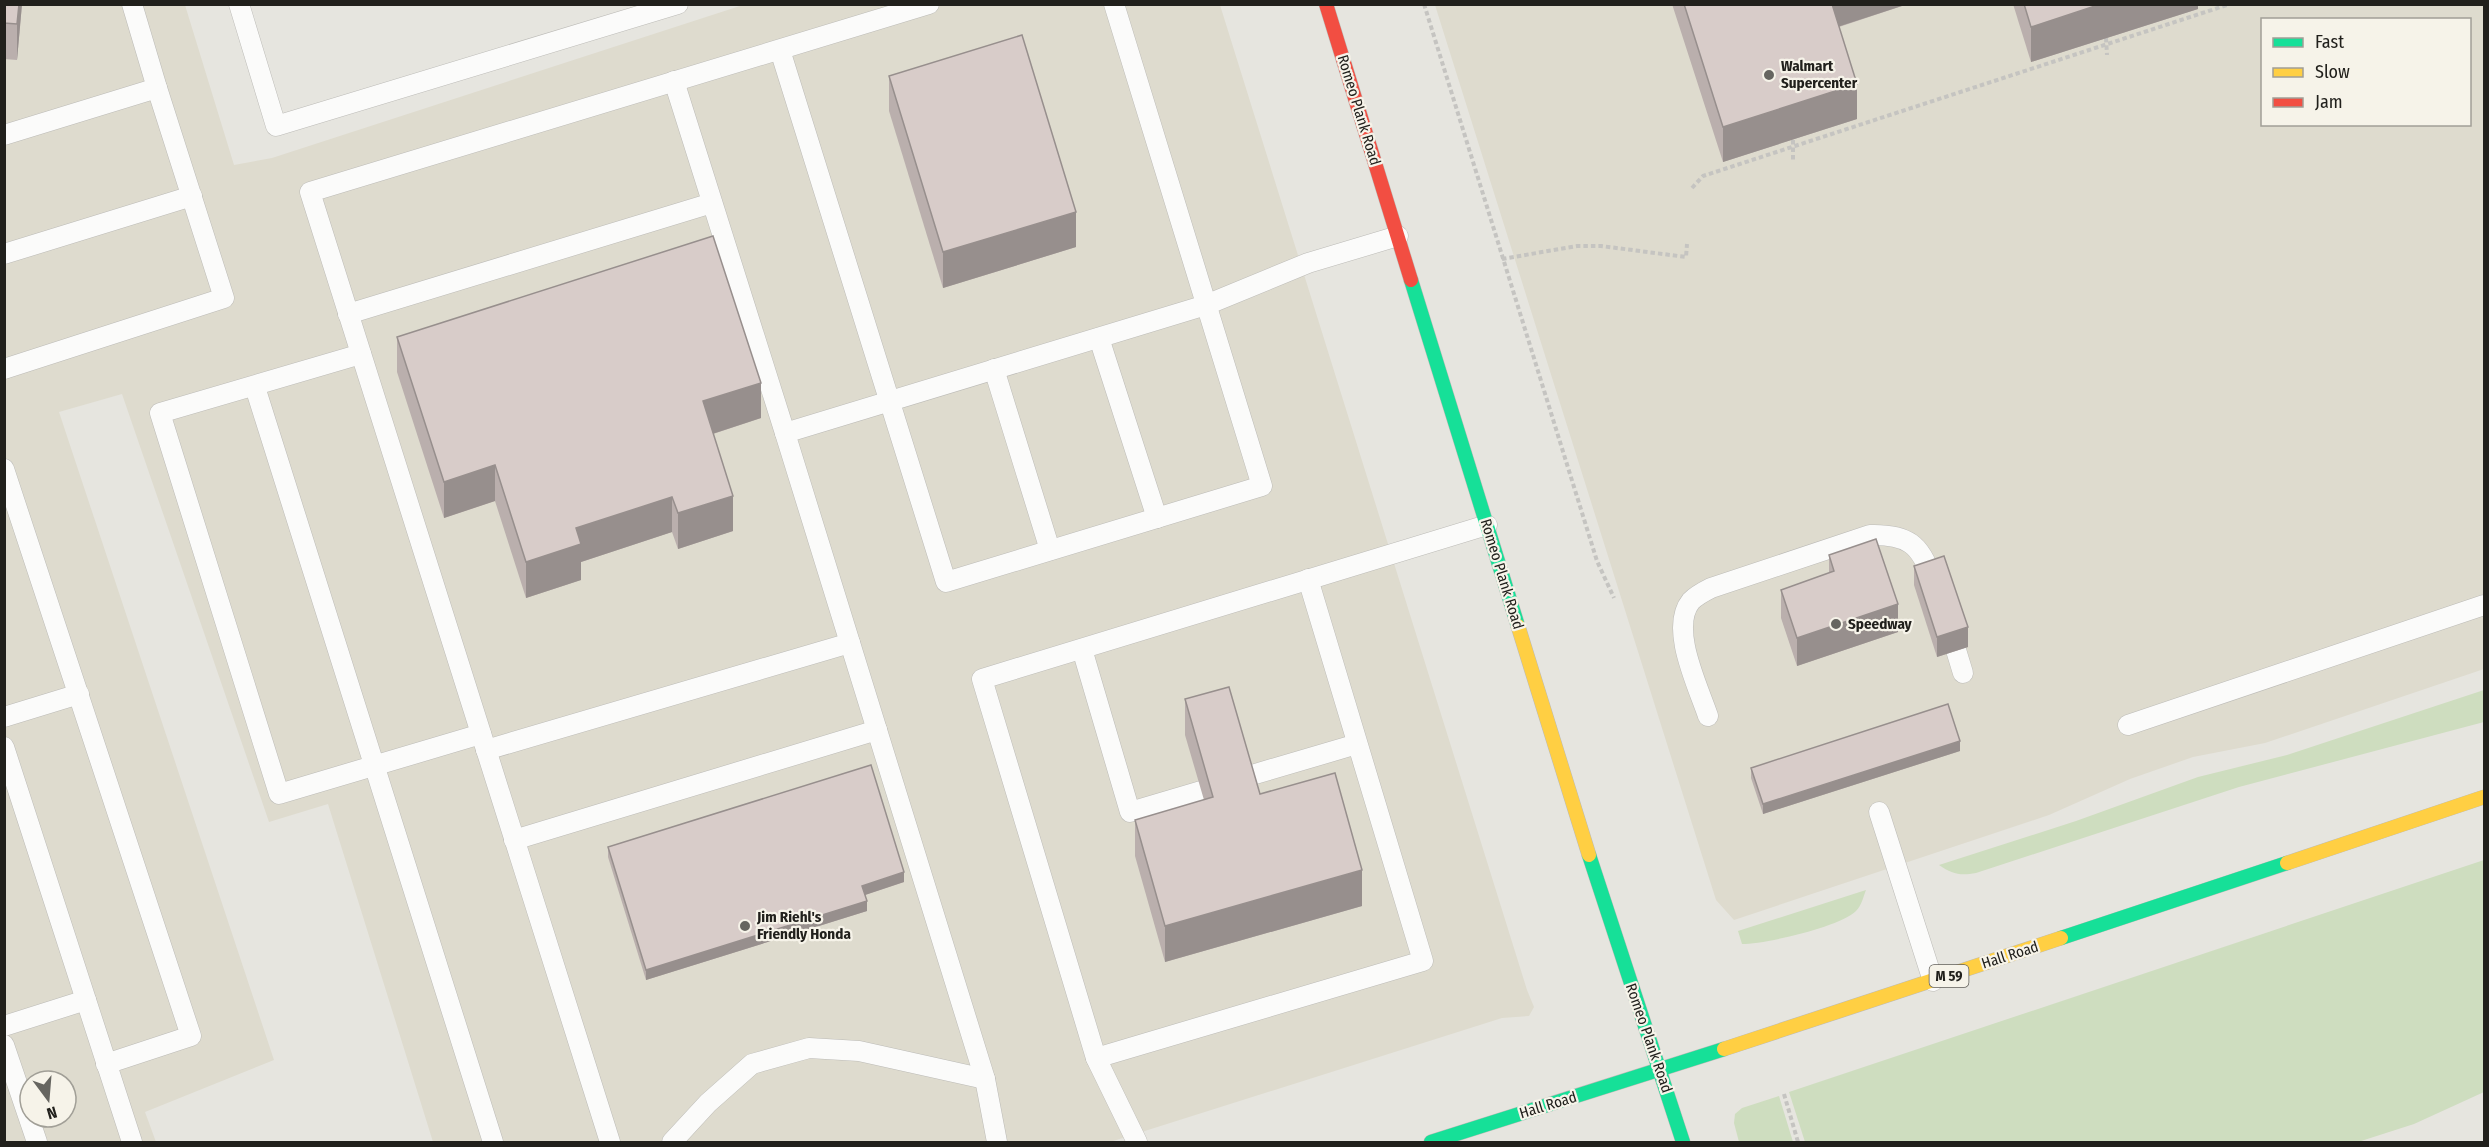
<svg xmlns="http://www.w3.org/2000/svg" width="2489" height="1147" font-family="'Fira Sans Condensed',sans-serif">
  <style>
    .built { fill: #dedbce; fill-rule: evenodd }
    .green { fill: #ceddbf }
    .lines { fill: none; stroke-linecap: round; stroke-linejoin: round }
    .lane-casing { stroke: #bcbbb7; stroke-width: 21 }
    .fast-casing { stroke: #bcbbb7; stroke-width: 15 }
    .slow-casing { stroke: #bcbbb7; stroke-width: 15 }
    .jam-casing { stroke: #bcbbb7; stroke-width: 15 }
    .path { stroke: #c5c4c1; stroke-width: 4; stroke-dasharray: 4.5 3; stroke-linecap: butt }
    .lane { stroke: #fbfbfa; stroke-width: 20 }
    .fast { stroke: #16e098; stroke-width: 14 }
    .slow { stroke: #ffcf43; stroke-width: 14 }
    .jam { stroke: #f24e42; stroke-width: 14 }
    .wall { fill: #baafad }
    .shaded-wall { fill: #978f8d }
    .building { fill: #d8ccc9; stroke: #978f8d; stroke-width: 1.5 }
    .poi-dot { fill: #666560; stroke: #f6f3e9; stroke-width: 2 }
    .labels { text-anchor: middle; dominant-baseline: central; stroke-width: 4.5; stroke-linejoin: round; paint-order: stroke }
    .shield { fill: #f6f3e9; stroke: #615f5a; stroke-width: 1.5 }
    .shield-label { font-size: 14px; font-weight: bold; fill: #21201c }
    .poi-label { font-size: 15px; font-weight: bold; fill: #21201c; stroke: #f6f3e9; text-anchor: start }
    .street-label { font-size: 15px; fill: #21201c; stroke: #f6f3e9 }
  </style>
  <rect width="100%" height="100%" fill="#e6e5df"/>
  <g class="built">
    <path d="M5,5H185L234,165L272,158L743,5H1220L1527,990L1534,1007L1529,1016L1502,1018L1110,1142H433L328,804L269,822L122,394L59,412L274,1060L145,1112L156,1142H5ZM30,1081H66V1117H30Z"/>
    <path d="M1435,5H2484V669L2265,743L2193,757L2130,779L2049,815L1734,920L1716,900ZM2262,20H2470V124H2262Z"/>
  </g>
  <g class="green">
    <path d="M2484,690V722L2239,787L1976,873C1960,876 1952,874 1939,865L2076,821L2198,777L2287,755Z"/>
    <path d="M2484,860V1092L2414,1124L2358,1142H1805L1789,1092Z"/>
    <path d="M1866,890C1863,897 1862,905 1856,911C1840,927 1765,944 1742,944L1738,931Z"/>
    <path d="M1779,1096L1793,1142H1739L1734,1123L1735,1114L1742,1108Z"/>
  </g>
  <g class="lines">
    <defs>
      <g id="lane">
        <path d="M132,4L157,88"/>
        <path d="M239,4L276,126L678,4"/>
        <path d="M780,50L946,582L1262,486L1114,4"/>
        <path d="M674,81L785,433"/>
        <path d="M4,135L157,88L224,298L4,369"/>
        <path d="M4,254L192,196"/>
        <path d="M348,314L712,203"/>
        <path d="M1099,338L1157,518"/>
        <path d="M361,354L160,413L279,794L481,734"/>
        <path d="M994,369L1050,550"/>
        <path d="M255,387L493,1142"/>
        <path d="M4,469L191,1036L106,1064"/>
        <path d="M1082,649L1130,812L1201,791"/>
        <path d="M1956,650L1963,673"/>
        <path d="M1708,716C1698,686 1669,628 1691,601C1696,596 1705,591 1711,588L1870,535C1907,534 1921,544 1932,579"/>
        <path d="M4,717L79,694"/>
        <path d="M2128,725L2484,605"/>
        <path d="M4,747L132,1142"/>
        <path d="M486,750L850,643"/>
        <path d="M1245,777L1357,744"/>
        <path d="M1879,812L1933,981"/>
        <path d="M514,840L877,730"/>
        <path d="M4,1026L86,1000"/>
        <path d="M4,1045L37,1142"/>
        <path d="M1096,1058L1423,961L1308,579"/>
        <path d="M610,1142L310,192L929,4"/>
        <path d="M672,1142L708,1103L752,1064L809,1048L859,1051L985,1079"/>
        <path d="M997,1142L985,1079L785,433L1206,305L1308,263L1398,236"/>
        <path d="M1137,1142L1096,1058L982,679L1487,525"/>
      </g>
      <g id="fast">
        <path d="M1411,280L1518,626"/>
        <path d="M1589,855L1683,1142"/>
        <path d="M2061,938L2287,863"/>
        <path d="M1431,1142L1724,1049"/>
      </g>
      <g id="slow">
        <path d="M1518,626L1589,855"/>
        <path d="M2287,863L2484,797"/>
        <path d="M1724,1049L2061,938"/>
      </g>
      <path id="jam" d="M1326,4L1411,280"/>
    </defs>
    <use href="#lane" class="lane-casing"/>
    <use href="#fast" class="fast-casing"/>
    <use href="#slow" class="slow-casing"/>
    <use href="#jam" class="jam-casing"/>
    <g class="path">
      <path d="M1424,4L1597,561L1614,598"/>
      <path d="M2106,38L2107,55"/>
      <path d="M1793,140V161"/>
      <path d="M1692,188L1703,176L2230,4"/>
      <path d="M1502,259L1577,246H1601L1686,257L1687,244"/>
      <path d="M1784,1094L1798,1142"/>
    </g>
    <use href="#lane" class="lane"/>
    <use href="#fast" class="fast"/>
    <use href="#slow" class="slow"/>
    <use href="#jam" class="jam"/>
  </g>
  <g class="wall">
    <path d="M4,4H22L17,60L4,59Z"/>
    <path d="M1672,4H1908L1839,27L1857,119L1723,162Z"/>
    <path d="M2013,4H2198V9L2031,62Z"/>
    <path d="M889,76L1076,247L943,288L889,111Z"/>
    <path d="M397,337L761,418L713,434L733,531L678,549L672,532L581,562V580L526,598L495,501L444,518L397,372Z"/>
    <path d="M1829,555L1898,632L1797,666L1781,618V590L1829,573Z"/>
    <path d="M1914,566L1968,647L1937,657L1914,585Z"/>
    <path d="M1185,699L1260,794L1362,906L1165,962L1135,856V820L1204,800L1185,735Z"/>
    <path d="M1960,751L1763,814L1751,778V768Z"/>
    <path d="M608,847L904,882L865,895L867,911L646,980L608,857Z"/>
  </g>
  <g class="shaded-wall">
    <path d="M19,4H22L17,60V24Z"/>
    <path d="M1828,4H1908L1828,30Z"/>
    <path d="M2101,4H2198V9L2031,62V27Z"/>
    <path d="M1857,84V119L1723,162V127Z"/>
    <path d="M1076,212V247L943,288V252Z"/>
    <path d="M761,383V418L703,437V401Z"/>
    <path d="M495,465V501L444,518V482Z"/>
    <path d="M733,496V531L678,549V513Z"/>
    <path d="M672,497V532L581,562V580L526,598V562L576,528Z"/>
    <path d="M1898,604V632L1797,666V638Z"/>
    <path d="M1968,627V647L1937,657V637Z"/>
    <path d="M1960,741V751L1763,814V804Z"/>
    <path d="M1362,870V906L1165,962V926Z"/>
    <path d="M904,872V882L862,896V886Z"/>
    <path d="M867,901V911L646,980V970Z"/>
  </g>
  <g class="building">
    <path d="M4,4H19L17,24L4,23Z"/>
    <path d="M1684,4H1832L1857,84L1723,127Z"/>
    <path d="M2024,4H2101L2031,27Z"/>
    <path d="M1022,35L1076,212L943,252L889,76Z"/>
    <path d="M713,236L761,383L703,401L733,496L678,513L672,497L576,528L581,544L526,562L495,465L444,482L397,337Z"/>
    <path d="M1876,539L1898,604L1797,638L1781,590L1834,571L1829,555Z"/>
    <path d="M1944,556L1968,627L1937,637L1914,566Z"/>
    <path d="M1229,687L1260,794L1335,773L1362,870L1165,926L1135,820L1213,797L1185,699Z"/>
    <path d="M1948,704L1960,741L1763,804L1751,768Z"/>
    <path d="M871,765L904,872L862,886L867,901L646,970L608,847Z"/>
  </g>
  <g class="poi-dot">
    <circle cx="1769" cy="75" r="6"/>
    <circle cx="1836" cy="624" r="6"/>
    <circle cx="745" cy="926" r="6"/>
  </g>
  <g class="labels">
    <rect class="shield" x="1929.5" y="965" width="39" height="22" rx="4.5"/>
    <g class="shield-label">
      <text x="1949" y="976">M 59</text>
    </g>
    <g class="poi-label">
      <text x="1781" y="66">Walmart<tspan x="1781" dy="17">Supercenter</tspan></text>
      <text x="1848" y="624">Speedway</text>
      <text x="757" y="917">Jim Riehl's<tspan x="757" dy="17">Friendly Honda</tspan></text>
    </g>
    <g class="street-label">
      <text transform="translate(1359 110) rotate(73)">Romeo Plank Road</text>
      <text transform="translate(1502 574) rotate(73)">Romeo Plank Road</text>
      <text transform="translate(2010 955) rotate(-18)">Hall Road</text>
      <text transform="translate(1649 1038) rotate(71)">Romeo Plank Road</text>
      <text transform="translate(1548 1105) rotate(-17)">Hall Road</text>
    </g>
  </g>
  <rect width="2489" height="1147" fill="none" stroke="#21201c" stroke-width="12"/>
  <rect x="2261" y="18" width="210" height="108" fill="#f6f3e9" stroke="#a19f97" stroke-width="1.5"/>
  <rect x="2273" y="38" width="30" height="9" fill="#16e098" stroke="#a19f97" stroke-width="1.5"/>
  <text x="2315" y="48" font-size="18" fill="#21201c">Fast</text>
  <rect x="2273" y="68" width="30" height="9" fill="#ffcf43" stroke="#a19f97" stroke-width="1.5"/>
  <text x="2315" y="78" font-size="18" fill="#21201c">Slow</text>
  <rect x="2273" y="98" width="30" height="9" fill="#f24e42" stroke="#a19f97" stroke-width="1.5"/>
  <text x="2315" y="108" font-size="18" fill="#21201c">Jam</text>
  <g transform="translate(48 1099) rotate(164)"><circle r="28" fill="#f6f3e9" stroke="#a19f97" stroke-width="1.5"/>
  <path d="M0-4.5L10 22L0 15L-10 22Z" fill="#666560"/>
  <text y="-9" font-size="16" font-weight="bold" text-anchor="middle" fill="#21201c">N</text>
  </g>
</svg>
